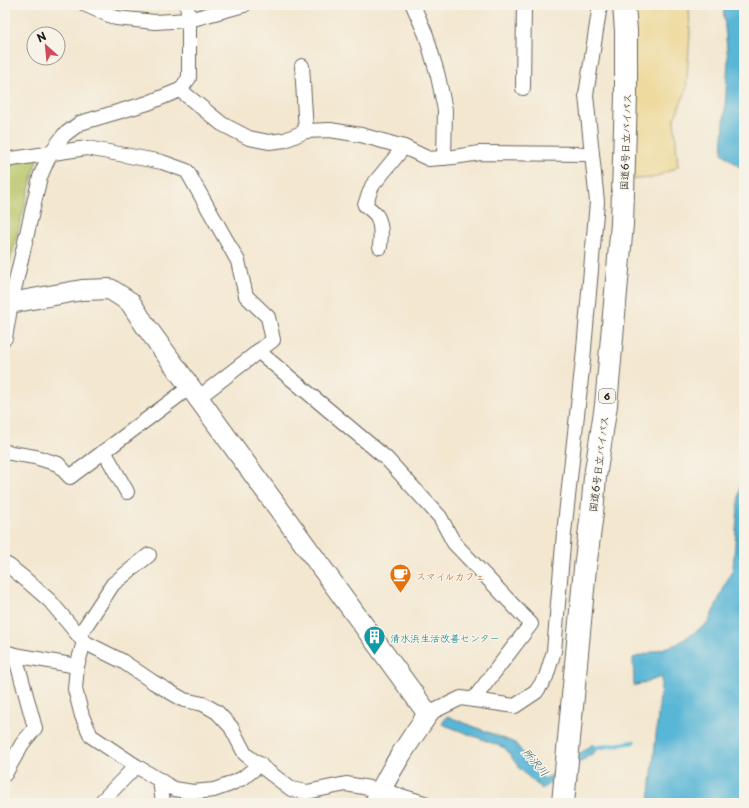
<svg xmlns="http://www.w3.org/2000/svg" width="749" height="808" font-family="'Playpen Sans','Klee One',sans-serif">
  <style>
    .green { fill: #b5c264; stroke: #686f40 }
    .sand { fill: #eeda9e; stroke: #857b5d }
    .water { fill: #58b6d6; stroke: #3a6979 }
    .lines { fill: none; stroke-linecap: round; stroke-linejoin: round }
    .stream { stroke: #58b6d6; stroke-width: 4.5 }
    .street-casing { stroke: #67635b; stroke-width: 16 }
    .secondary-casing { stroke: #67635b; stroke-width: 22 }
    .highway-casing { stroke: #67635b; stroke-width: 24 }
    .street { stroke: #fff; stroke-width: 14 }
    .secondary { stroke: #fff; stroke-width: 20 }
    .highway { stroke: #fff; stroke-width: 22 }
    .labels { text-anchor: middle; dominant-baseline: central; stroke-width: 3; stroke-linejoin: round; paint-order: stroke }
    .shield { fill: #f7f3e8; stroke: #5e5c59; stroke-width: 1 }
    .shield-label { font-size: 9px; font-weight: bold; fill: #1c1c1c }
    .street-label { font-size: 10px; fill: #1c1c1c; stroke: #f7f3e8 }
    .food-label { font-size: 10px; fill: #c56008; stroke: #f7f3e8; text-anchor: start }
    .culture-label { font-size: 10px; fill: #0d838f; stroke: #f7f3e8; text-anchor: start }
    .water-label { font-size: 11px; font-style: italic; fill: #345a66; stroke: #f7f3e8 }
  </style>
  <rect width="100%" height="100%" fill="#f7f3e8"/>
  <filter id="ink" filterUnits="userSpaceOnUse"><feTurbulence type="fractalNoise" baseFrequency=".025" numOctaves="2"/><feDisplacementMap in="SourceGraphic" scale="8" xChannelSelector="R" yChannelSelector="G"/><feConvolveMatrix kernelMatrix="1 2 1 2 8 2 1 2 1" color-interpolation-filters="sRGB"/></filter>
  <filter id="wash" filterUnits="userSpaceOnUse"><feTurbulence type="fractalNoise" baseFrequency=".012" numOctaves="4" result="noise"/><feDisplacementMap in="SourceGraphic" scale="16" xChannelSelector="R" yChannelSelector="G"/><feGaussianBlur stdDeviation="0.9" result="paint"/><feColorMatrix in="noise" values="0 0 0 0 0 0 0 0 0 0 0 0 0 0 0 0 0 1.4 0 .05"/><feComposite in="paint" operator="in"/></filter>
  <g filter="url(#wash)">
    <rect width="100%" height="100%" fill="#f3e7d0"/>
    <path class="green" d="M38,156L5,281V163Z"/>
    <path class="sand" d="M620,5H689L690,35L686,91L674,119L678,167L652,178L624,180Z"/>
    <g class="water">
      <path d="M723,5H744V172L742,169L722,153L728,61Z"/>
      <path d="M744,433V803H649L662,677L634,686L633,658L677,644L708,623L733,568Z"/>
      <path d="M447,716L515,743L529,761L545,780L593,744L596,751L552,781L542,789L520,769L505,748L442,724Z"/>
    </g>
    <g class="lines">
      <path class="stream" d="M590,751L595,748L634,742"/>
    </g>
  </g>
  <g filter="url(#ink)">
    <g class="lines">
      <defs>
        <g id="street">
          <path d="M86,5L116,18L155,22L189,20L244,5"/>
          <path d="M413,5L426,35L438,76L445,110L444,158"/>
          <path d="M302,66L306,131"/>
          <path d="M523,88L524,6L525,5"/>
          <path d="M180,90L222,124L249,138L269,142L285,140L306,131L330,130L361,135L404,147L429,159L454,157L480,153L592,154"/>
          <path d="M5,160L87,148L162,162L187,171L238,261L246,296L268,317L273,340L198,398"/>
          <path d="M380,247C381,237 382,225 377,216C374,212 369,208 365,205L372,186L404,147"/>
          <path d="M5,338L11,303L40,177L50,154L64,135L80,123L148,103L180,90L189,78V20L187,5"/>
          <path d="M258,351L386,458L440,517L454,543L531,624L473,700"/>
          <path d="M104,451L127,492"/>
          <path d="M5,452L35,457L58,464L70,477L190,387"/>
          <path d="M5,564L9,566L25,579L50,601L84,642L122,661L153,682L184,700L203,704L217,712L231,727L245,754L291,789L307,792L346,784L381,790L424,803"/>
          <path d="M79,636L113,584L149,555"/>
          <path d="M84,642L77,666L75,689L82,716L91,736L136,766L174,789L193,792L214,790L228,785L243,778L260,764"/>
          <path d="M5,652L15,655L77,666"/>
          <path d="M428,714L461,698L515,706L536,692L546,677L554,651L564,533L583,360L597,202L592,154L586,95L600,5"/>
          <path d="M5,774L22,744L35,728L15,655"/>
          <path d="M160,780L163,803"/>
          <path d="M100,803L136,766"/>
        </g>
        <path id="secondary" d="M5,304L82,290L110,289L130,302L145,325L428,714C408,743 389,771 375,803"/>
        <path id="highway" d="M563,803L585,568L592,513L595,477L606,405L622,224L626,96V31L624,5"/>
      </defs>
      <use href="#street" class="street-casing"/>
      <use href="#secondary" class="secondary-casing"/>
      <use href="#highway" class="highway-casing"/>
      <use href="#street" class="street"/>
      <use href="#secondary" class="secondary"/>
      <use href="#highway" class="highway"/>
    </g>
  </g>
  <defs>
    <symbol id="cafe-pin" viewBox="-11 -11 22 30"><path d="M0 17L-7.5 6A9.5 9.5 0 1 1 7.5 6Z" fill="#e8710a" stroke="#f7f3e8"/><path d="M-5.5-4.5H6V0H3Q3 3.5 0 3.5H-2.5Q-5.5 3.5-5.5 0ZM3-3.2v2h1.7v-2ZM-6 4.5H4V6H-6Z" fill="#fff"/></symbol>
    <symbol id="building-pin" viewBox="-11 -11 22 30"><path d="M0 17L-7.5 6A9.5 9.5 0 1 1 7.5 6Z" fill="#0f9aa8" stroke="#f7f3e8"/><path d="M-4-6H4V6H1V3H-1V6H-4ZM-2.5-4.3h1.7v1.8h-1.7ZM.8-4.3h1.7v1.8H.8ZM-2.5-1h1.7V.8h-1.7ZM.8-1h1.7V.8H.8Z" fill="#fff"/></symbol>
  </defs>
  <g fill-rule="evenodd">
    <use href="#cafe-pin" x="388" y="562" width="25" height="34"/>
    <use href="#building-pin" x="362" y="624" width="25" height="34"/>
  </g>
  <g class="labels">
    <rect class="shield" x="599" y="389" width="16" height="14" rx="3"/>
    <g class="shield-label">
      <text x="607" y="396">6</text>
    </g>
    <g class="street-label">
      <text transform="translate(625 142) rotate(-88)">国道6号日立バイパス</text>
      <text transform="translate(598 464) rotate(-83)">国道6号日立バイパス</text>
    </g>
    <g class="food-label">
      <text x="416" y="575">スマイルカフェ</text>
    </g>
    <g class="culture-label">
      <text x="390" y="637">清水浜生活改善センター</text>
    </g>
    <g class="water-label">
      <text transform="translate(536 762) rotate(49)">所沢川</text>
    </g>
  </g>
  <rect width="749" height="808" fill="none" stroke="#f7f3e8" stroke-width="20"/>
  <g transform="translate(46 46) rotate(333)"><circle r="19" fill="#f7f3e8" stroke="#9f9d96"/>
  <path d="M0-3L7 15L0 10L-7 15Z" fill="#d1495b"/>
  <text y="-6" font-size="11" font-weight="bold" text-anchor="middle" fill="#1c1c1c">N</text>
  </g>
</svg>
